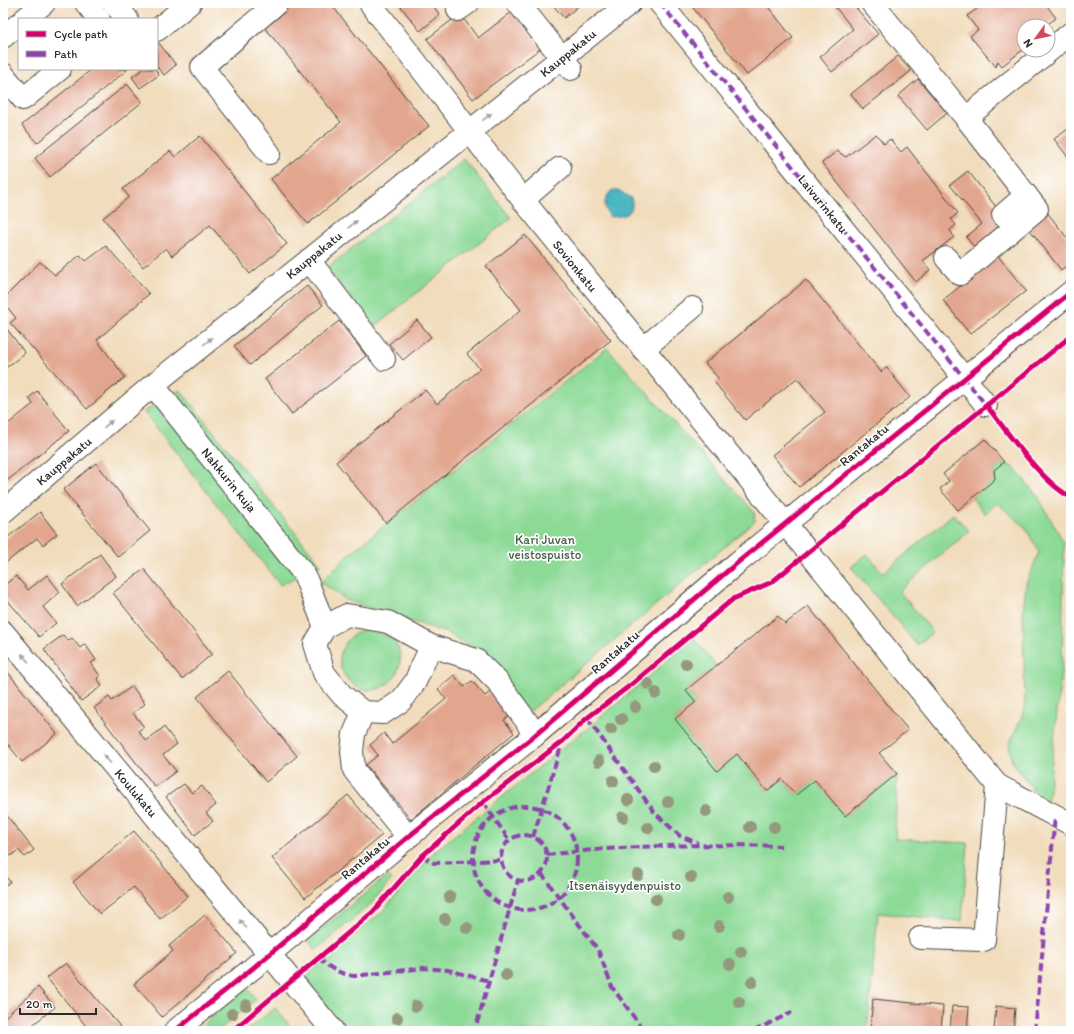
<svg xmlns="http://www.w3.org/2000/svg" width="1074" height="1034" font-family="Itim,sans-serif">
  <style>
    .green { fill: #8dda97; stroke: #5c8261 }
    .water { fill: #46b4c0; stroke: #387076 }
    .building { fill: #e2a68e }
    .lines { fill: none; stroke-linecap: round; stroke-linejoin: round }
    .minor-casing { stroke: #494641; stroke-width: 24 }
    .minor { stroke: #fff; stroke-width: 22 }
    .quiet { stroke: #8e44ad; stroke-width: 4; stroke-dasharray: 8 4; stroke-linecap: butt }
    .cycleway-casing { stroke: #fff; stroke-width: 8 }
    .cycleway { stroke: #d6006c; stroke-width: 5 }
    .tree { fill: #94987d }
    .oneway { fill: #a0a0a0 }
    .labels { text-anchor: middle; dominant-baseline: central; stroke-width: 3.5; stroke-linejoin: round; paint-order: stroke }
    .street-label { font-size: 13px; fill: #2b2b2b; stroke: #fff }
    .park-label { font-size: 13px; fill: #48604b; stroke: #fff }
  </style>
  <rect width="100%" height="100%" fill="#fff"/>
  <filter id="ink" filterUnits="userSpaceOnUse"><feTurbulence type="fractalNoise" baseFrequency=".025" numOctaves="2"/><feDisplacementMap in="SourceGraphic" scale="8" xChannelSelector="R" yChannelSelector="G"/><feConvolveMatrix kernelMatrix="1 2 1 2 8 2 1 2 1" color-interpolation-filters="sRGB"/></filter>
  <filter id="wash" filterUnits="userSpaceOnUse"><feTurbulence type="fractalNoise" baseFrequency=".012" numOctaves="4" result="noise"/><feDisplacementMap in="SourceGraphic" scale="16" xChannelSelector="R" yChannelSelector="G"/><feGaussianBlur stdDeviation="0.9" result="paint"/><feColorMatrix in="noise" values="0 0 0 0 0 0 0 0 0 0 0 0 0 0 0 0 0 1.4 0 .05"/><feComposite in="paint" operator="in"/></filter>
  <g filter="url(#wash)">
    <rect width="100%" height="100%" fill="#f1dcbb"/>
    <g class="green">
      <path d="M464,159L511,218L374,327L327,268Z"/>
      <path d="M607,348L754,512L755,521L528,713L481,653L447,633L346,600L321,582L349,554Z"/>
      <path d="M180,390L321,565L280,585L144,412Z"/>
      <path d="M1004,462L1015,469L1037,495L1064,543L1062,662L1048,800H1040L1012,761L1009,745L1025,709L1023,612L1026,584L1039,552L1025,527L997,503L985,514L972,498L995,479L994,470Z"/>
      <path d="M953,514L969,531L899,591L933,632L917,645L851,567L867,554L883,573Z"/>
      <path d="M366,628C376,632 386,634 394,641C396,643 397,646 398,648C410,678 370,706 348,680C343,674 339,666 340,658C343,640 351,636 366,628Z"/>
      <path d="M694,638L716,666L686,690L696,702L675,719L717,771L737,754L767,791L782,779L796,795L815,780L845,816L897,774L895,839L968,843L962,921L878,913L867,1031H469L463,1023L452,1031H347L305,982L310,972L381,913L435,851L589,727Z"/>
      <path d="M388,875L392,879L371,904L316,950L308,940Z"/>
      <path d="M247,988L256,999L218,1031H196Z"/>
      <path d="M275,1008L294,1031H246Z"/>
    </g>
    <path class="water" d="M612,190H618L631,198C636,215 623,216 610,217C603,207 603,199 612,190Z"/>
    <g id="blocks">
      <g class="building">
        <path d="M287,3H330L429,126L308,224L271,179L341,122L261,23Z"/>
        <path d="M398,3H431L440,15L420,31Z"/>
        <path d="M551,3H582L564,18Z"/>
        <path d="M689,3H765L793,38L747,75Z"/>
        <path d="M832,3H852L878,34L832,72L820,57L853,29Z"/>
        <path d="M985,3H1045L1056,18L1045,26H1024V49L1002,66L998,61L996,67L970,36L978,30L967,16Z"/>
        <path d="M513,11L541,48L473,99L427,39L460,14L478,38Z"/>
        <path d="M159,43L176,65L164,75L157,67V44Z"/>
        <path d="M898,56L911,71L863,109L851,94Z"/>
        <path d="M92,69H128L37,143L22,125Z"/>
        <path d="M143,69H155L159,75L140,88L132,77Z"/>
        <path d="M918,79L947,113L927,130L898,96Z"/>
        <path d="M127,84L142,102L50,177L35,158Z"/>
        <path d="M1071,127V161L1054,139Z"/>
        <path d="M876,134L884,144L890,139L901,152L907,147L958,213L951,219L956,225L950,230L954,237L923,261L930,270L916,282L822,163L837,151L846,157Z"/>
        <path d="M200,136L287,244L250,274L210,225L172,256L166,248L143,267L103,218L129,197L123,189L170,151L175,157Z"/>
        <path d="M968,171L1011,226L978,252L966,237L982,224L950,185Z"/>
        <path d="M1046,211L1071,243V262L1061,270L1027,226Z"/>
        <path d="M525,235L611,340L386,523L336,462L425,390L437,404L480,369L467,354L521,310L486,266Z"/>
        <path d="M106,246L149,294L97,340L125,377L87,409L10,323L16,318L3,302V299L40,262L55,275L80,255L86,261Z"/>
        <path d="M998,256L1026,291L970,334L943,300Z"/>
        <path d="M806,280L881,372L886,367L910,397L799,487L772,455L825,412L797,378L745,420L715,383L719,379L705,363Z"/>
        <path d="M307,286L323,305L250,365L234,346Z"/>
        <path d="M417,320L431,337L403,360L389,344Z"/>
        <path d="M339,321L366,356L292,414L265,379Z"/>
        <path d="M7,329L25,353L3,370V332Z"/>
        <path d="M37,391L69,431L3,484V428L33,404L29,398Z"/>
        <path d="M985,439L1004,462L994,470L995,479L958,510L940,489L949,481L943,474Z"/>
        <path d="M96,463L150,531L118,557L63,490Z"/>
        <path d="M40,512L57,534L43,545L37,538L3,565V541Z"/>
        <path d="M100,554L116,576L77,606L62,584Z"/>
        <path d="M144,569L212,654L182,679L113,593Z"/>
        <path d="M47,575L60,592L43,607L56,623L39,637L3,595V586L16,576L28,590Z"/>
        <path d="M808,606L908,730L879,753L897,774L845,816L815,780L796,795L782,779L767,791L737,754L717,771L675,719L696,702L686,690L778,616L785,624Z"/>
        <path d="M63,635L68,641L72,638L80,648L85,644L96,660L91,663L100,676L97,678L102,686L81,701L44,649Z"/>
        <path d="M3,666L57,734L22,762L3,738Z"/>
        <path d="M228,671L297,756L266,782L197,697Z"/>
        <path d="M454,675L464,687L472,681L485,696L494,689L514,713L504,720L514,733L411,819L366,765L378,755L370,745L384,733L392,744L446,699L438,689Z"/>
        <path d="M132,686L145,704L133,713L144,727L138,731L146,741L164,727L177,744L163,755L176,771L155,787L94,708L109,697L112,701Z"/>
        <path d="M184,784L192,793L202,786L216,805L206,813L213,821L195,835L166,797Z"/>
        <path d="M348,795L382,835L305,898L272,858Z"/>
        <path d="M3,811L34,850L25,857L18,850L11,856L3,847Z"/>
        <path d="M134,831L188,896L160,919L134,887L100,914L73,882Z"/>
        <path d="M3,873L10,882L3,887Z"/>
        <path d="M205,915L237,953L162,1017L134,984L173,951L169,946Z"/>
        <path d="M66,963L124,1031H90L47,978Z"/>
        <path d="M38,987L55,1007L25,1031H3V1019Z"/>
        <path d="M873,999L943,1006L941,1031H870Z"/>
        <path d="M952,1006L969,1007L967,1031H950Z"/>
        <path d="M996,1006L1015,1008L1013,1031H994Z"/>
      </g>
    </g>
  </g>
  <g filter="url(#ink)">
    <use href="#blocks" fill-opacity="0" stroke="#494641" stroke-width="1"/>
    <g class="lines">
      <defs>
        <g id="minor">
          <path d="M86,3L99,19"/>
          <path d="M114,3L127,19"/>
          <path d="M370,3L523,200L997,785L1071,824"/>
          <path d="M518,3L571,69"/>
          <path d="M660,3L986,405"/>
          <path d="M872,3L966,118"/>
          <path d="M458,10L468,3"/>
          <path d="M25,19L44,3"/>
          <path d="M157,30L190,3"/>
          <path d="M3,37L19,24"/>
          <path d="M3,74L23,99L60,69"/>
          <path d="M269,153L202,67L277,3"/>
          <path d="M523,200L560,168"/>
          <path d="M1003,215L1026,195L966,118L1071,33"/>
          <path d="M946,258L960,274L1037,209L1026,195"/>
          <path d="M309,260L384,359"/>
          <path d="M643,349L692,308"/>
          <path d="M153,385L304,574L325,627"/>
          <path d="M3,512L153,385L630,3"/>
          <path d="M3,632L333,1031"/>
          <path d="M431,646L415,682L401,701L383,713L363,712L342,695L324,673L315,644L325,627L347,615L388,622L431,646L476,660L497,681L527,722L534,736"/>
          <path d="M363,712L354,734L352,751L354,770L408,837"/>
          <path d="M920,938L984,940L997,785"/>
          <path d="M175,1031L253,968L408,837L534,736L737,563L1071,292"/>
        </g>
      </defs>
      <use href="#minor" class="minor-casing"/>
      <use href="#minor" class="minor"/>
      <g class="quiet">
        <path d="M660,3L986,405"/>
        <path d="M587,718L655,813L680,836L698,843"/>
        <path d="M483,802L509,840"/>
        <circle cx="525" cy="858" r="52"/>
        <circle cx="524" cy="858" r="23"/>
        <path d="M533,837L562,743"/>
        <path d="M547,855C624,845 703,844 781,846"/>
        <path d="M422,856L434,863L501,860"/>
        <path d="M541,873L598,950L612,987L644,1031"/>
        <path d="M318,958C330,968 339,974 354,976L423,968L448,970L489,981"/>
        <path d="M477,1023L518,880"/>
        <path d="M754,1031L792,1012"/>
        <path d="M1035,1031L1055,816"/>
      </g>
      <defs>
        <g id="cycleway">
          <path d="M986,405C1006,430 1043,484 1071,497"/>
          <path d="M175,1031L253,968L408,837L534,736L737,563L1071,292"/>
          <path d="M232,1031L373,912L422,856L483,802L563,741L587,718L632,684L733,599L772,582L1071,336"/>
        </g>
      </defs>
      <use href="#cycleway" class="cycleway-casing"/>
      <use href="#cycleway" class="cycleway"/>
    </g>
    <g class="tree">
      <circle cx="686" cy="664" r="6"/>
      <circle cx="648" cy="684" r="6"/>
      <circle cx="656" cy="693" r="6"/>
      <circle cx="635" cy="707" r="6"/>
      <circle cx="621" cy="719" r="6"/>
      <circle cx="611" cy="729" r="6"/>
      <circle cx="599" cy="761" r="6"/>
      <circle cx="654" cy="766" r="6"/>
      <circle cx="613" cy="781" r="6"/>
      <circle cx="628" cy="800" r="6"/>
      <circle cx="668" cy="802" r="6"/>
      <circle cx="706" cy="811" r="6"/>
      <circle cx="623" cy="817" r="6"/>
      <circle cx="750" cy="827" r="6"/>
      <circle cx="774" cy="827" r="6"/>
      <circle cx="648" cy="828" r="6"/>
      <circle cx="638" cy="875" r="6"/>
      <circle cx="691" cy="877" r="6"/>
      <circle cx="450" cy="897" r="6"/>
      <circle cx="728" cy="897" r="6"/>
      <circle cx="656" cy="899" r="6"/>
      <circle cx="445" cy="919" r="6"/>
      <circle cx="719" cy="926" r="6"/>
      <circle cx="467" cy="928" r="6"/>
      <circle cx="679" cy="935" r="6"/>
      <circle cx="741" cy="952" r="6"/>
      <circle cx="730" cy="964" r="6"/>
      <circle cx="506" cy="975" r="6"/>
      <circle cx="752" cy="982" r="6"/>
      <circle cx="739" cy="1002" r="6"/>
      <circle cx="246" cy="1005" r="6"/>
      <circle cx="416" cy="1006" r="6"/>
      <circle cx="232" cy="1014" r="6"/>
      <circle cx="397" cy="1018" r="6"/>
    </g>
    <defs><path id="oneway-solid" d="M-6-.8H1V-3.2L6.5 0L1 3.2V.8H-6Z"/></defs>
    <g class="oneway">
      <use href="#oneway-solid" transform="translate(487 117) rotate(-38)"/>
      <use href="#oneway-solid" transform="translate(353 224) rotate(-39)"/>
      <use href="#oneway-solid" transform="translate(208 341) rotate(-39)"/>
      <use href="#oneway-solid" transform="translate(108 424) rotate(-40)"/>
      <use href="#oneway-solid" transform="translate(25 658) rotate(-130)"/>
      <use href="#oneway-solid" transform="translate(107 759) rotate(-130)"/>
      <use href="#oneway-solid" transform="translate(243 924) rotate(-130)"/>
    </g>
  </g>
  <g class="labels">
    <g class="street-label">
      <text transform="translate(568 53) rotate(-39)">Kauppakatu</text>
      <text transform="translate(823 204) rotate(51)">Laivurinkatu</text>
      <text transform="translate(314 255) rotate(-39)">Kauppakatu</text>
      <text transform="translate(575 266) rotate(51)">Sovionkatu</text>
      <text transform="translate(864 445) rotate(-39)">Rantakatu</text>
      <text transform="translate(64 461) rotate(-40)">Kauppakatu</text>
      <text transform="translate(229 480) rotate(51)">Nahkurin kuja</text>
      <text transform="translate(615 652) rotate(-41)">Rantakatu</text>
      <text transform="translate(136 793) rotate(50)">Koulukatu</text>
      <text transform="translate(365 858) rotate(-40)">Rantakatu</text>
    </g>
    <g class="park-label">
      <text x="545" y="539">Kari Juvan<tspan x="545" dy="15">veistospuisto</tspan></text>
      <text x="625" y="885">Itsenäisyydenpuisto</text>
    </g>
  </g>
  <rect width="1074" height="1034" fill="none" stroke="#fff" stroke-width="16"/>
  <rect x="18" y="18" width="140" height="52" fill="#ffffff" stroke="#aaaaaa"/>
  <rect x="26" y="31" width="20" height="6" fill="#d6006c" stroke="#aaaaaa"/>
  <text x="54" y="38" font-size="12" fill="#2b2b2b">Cycle path</text>
  <rect x="26" y="51" width="20" height="6" fill="#8e44ad" stroke="#aaaaaa"/>
  <text x="54" y="58" font-size="12" fill="#2b2b2b">Path</text>
  <g transform="translate(1036 38) rotate(237)"><circle r="19" fill="#ffffff" stroke="#aaaaaa"/>
  <path d="M0-3L7 15L0 10L-7 15Z" fill="#d1495b"/>
  <text y="-6" font-size="11" font-weight="bold" text-anchor="middle" fill="#2b2b2b">N</text>
  </g>
  <path d="M20 1008v6h76v-6" fill="none" stroke="#2b2b2b" stroke-width="2"/>
  <text x="26" y="1008" font-size="12" fill="#2b2b2b" stroke="#ffffff" stroke-width="3" paint-order="stroke">20 m</text>
</svg>
